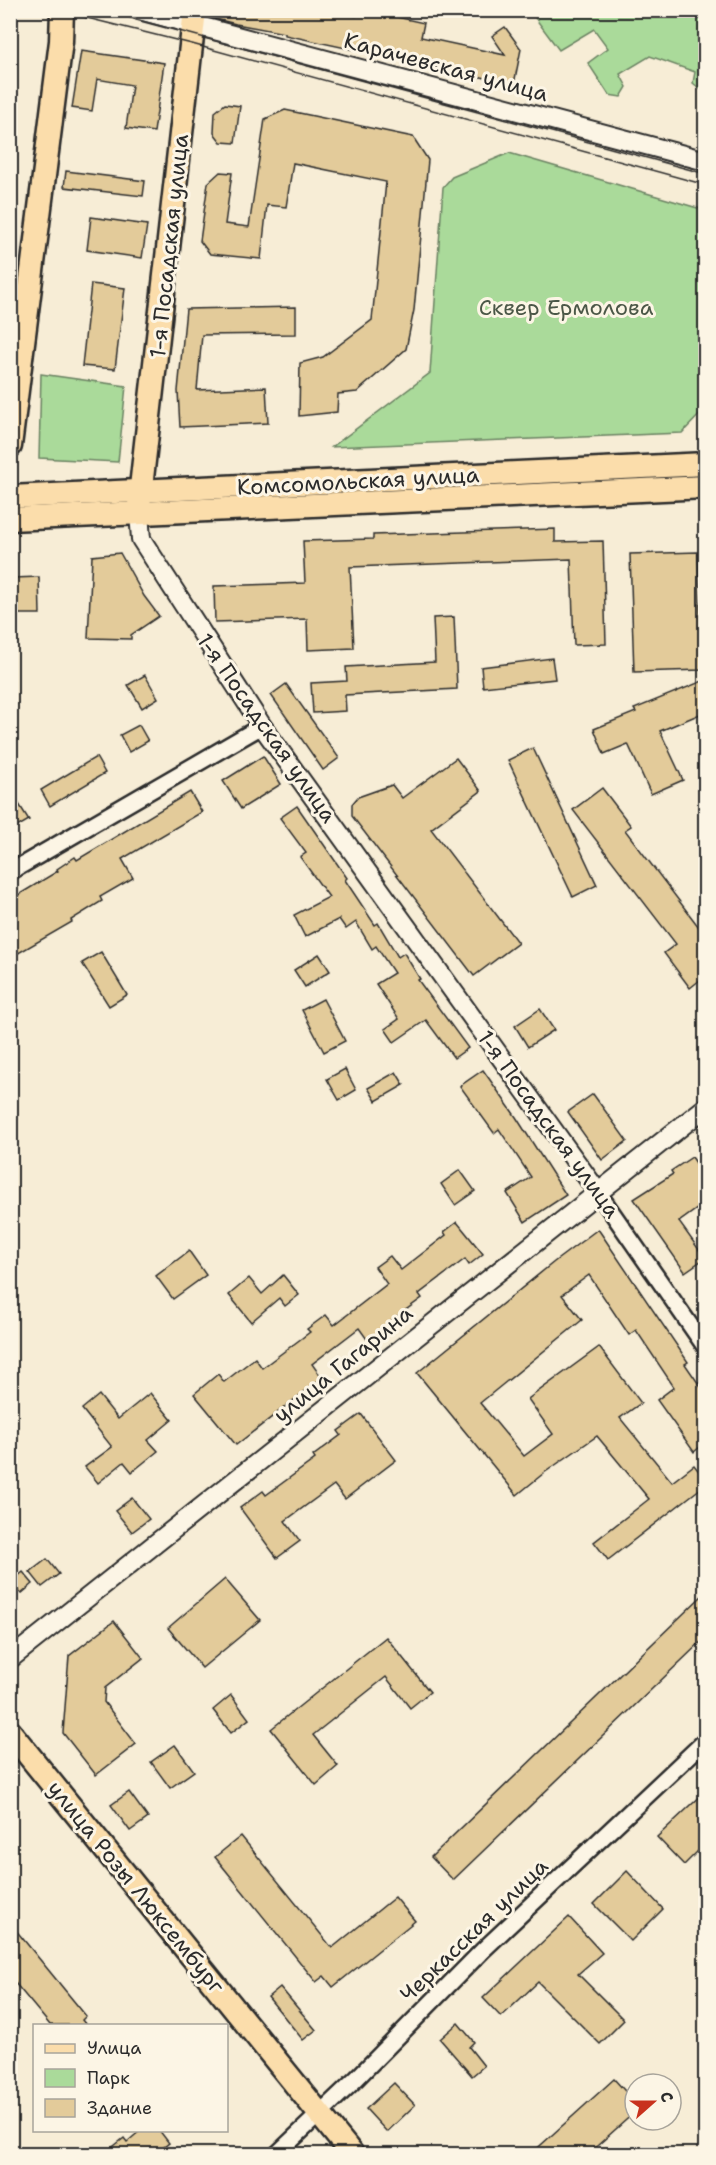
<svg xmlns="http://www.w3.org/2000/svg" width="716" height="2165" font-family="'Shantell Sans',sans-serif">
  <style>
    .green { fill: #aada9a; stroke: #6a8262; stroke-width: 1.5 }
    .building { fill: #e3cb9a; stroke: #2b2b2b; stroke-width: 1.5 }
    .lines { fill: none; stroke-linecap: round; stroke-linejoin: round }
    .minor-casing { stroke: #2b2b2b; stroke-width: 20 }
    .tertiary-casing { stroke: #2b2b2b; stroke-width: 22 }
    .primary-casing { stroke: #2b2b2b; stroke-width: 27 }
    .minor { stroke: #fcf5e5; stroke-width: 15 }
    .tertiary { stroke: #fcf5e5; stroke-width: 18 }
    .primary { stroke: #fbddab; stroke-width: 22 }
    .tram { stroke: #2b2b2b; stroke-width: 1.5 }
    .labels { text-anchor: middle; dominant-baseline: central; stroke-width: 6; stroke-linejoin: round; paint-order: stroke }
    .street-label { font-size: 22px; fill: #2b2b2b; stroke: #fcf5e5 }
    .park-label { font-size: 22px; fill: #4b5747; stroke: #fcf5e5 }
  </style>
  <rect width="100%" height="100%" fill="#f7edd6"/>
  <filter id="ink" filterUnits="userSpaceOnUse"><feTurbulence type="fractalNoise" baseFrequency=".0167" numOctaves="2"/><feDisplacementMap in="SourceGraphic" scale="12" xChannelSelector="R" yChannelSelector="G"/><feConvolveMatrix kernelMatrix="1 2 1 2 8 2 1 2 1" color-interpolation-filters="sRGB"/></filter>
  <g filter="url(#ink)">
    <g class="green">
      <path d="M530,11H705V93L693,83L695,72L650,56L620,74L627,87L621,97L609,95L588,63L608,48L594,29L559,50Z"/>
      <path d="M509,153L701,209L705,212V409L682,433L332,447L430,373L443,187L452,177Z"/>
      <path d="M41,374L126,386L118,462L39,458Z"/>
    </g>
    <g class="building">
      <path d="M208,10H330L356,16L357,10H365L424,23L421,37L505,55L492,36L505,27L521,49L514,84L285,35V33L236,24L208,17Z"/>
      <path d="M81,51L164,63L154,132L126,128L132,85L97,79L92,111L72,108Z"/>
      <path d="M225,104L240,106L235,143L221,142L214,133L215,112Z"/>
      <path d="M285,110L413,137L428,160L414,310L406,349L357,392L338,394L337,412L299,416L300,363L323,357L372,320L386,182L293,163L286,207L267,205L261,259L210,254L200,241L208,183L220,172L232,173L225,224L249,227L265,119Z"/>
      <path d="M66,171L145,181L143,196L64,187Z"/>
      <path d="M91,217L147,225L142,258L87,250Z"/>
      <path d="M91,284L125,288L115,369L82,366Z"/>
      <path d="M296,307V334L202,335L197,390L266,387L268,423L180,427L178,391L186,309Z"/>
      <path d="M555,529V542L603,541L606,644L574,645L571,559L350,567L354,648L308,650L307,619L215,622L214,586L305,583L303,541L373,539V535Z"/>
      <path d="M698,552L702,670L634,672L630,554Z"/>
      <path d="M120,553L144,596L159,616L131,635V639L88,638L92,556Z"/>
      <path d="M39,577L40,614H14L13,578Z"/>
      <path d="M454,617L457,689L345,695L346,711L313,713L311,683L347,681L346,667L435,662L433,618Z"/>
      <path d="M552,658L555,679L483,687L481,667Z"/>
      <path d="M145,675L158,698L142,708L128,685Z"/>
      <path d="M705,680V712L660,731L683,780L651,794L628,744L604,754L594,729L636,712L634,709Z"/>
      <path d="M286,684L339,758L323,770L271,695Z"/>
      <path d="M139,725L148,741L129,752L120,735Z"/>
      <path d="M533,748L597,885L573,897L508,760Z"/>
      <path d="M263,756L281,784L241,809L223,781Z"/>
      <path d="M96,757L105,773L50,806L41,790Z"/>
      <path d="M456,758L481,791L431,829L518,943L474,976L352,816V804L358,797L392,785L402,798Z"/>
      <path d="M602,788L631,826L625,830L705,935V976L690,988L664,953L676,944L573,810Z"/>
      <path d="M10,790L29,820L10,831Z"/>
      <path d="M190,792L202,812L122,859L133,878L100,897L102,901L71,920L72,922L15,955L10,947V900L58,871L57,869L75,857L77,860Z"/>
      <path d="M297,806L347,878L345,880L375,925L378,923L398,957L404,953L420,979L418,980L468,1048L454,1058L426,1020L394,1042L385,1029L399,1019L376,984L394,973L376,946L372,949L356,922L346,929L339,919L305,937L294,915L329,897L300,857L306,853L280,818Z"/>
      <path d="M101,952L127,995L109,1006L82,963Z"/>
      <path d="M319,954L330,971L305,987L294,970Z"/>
      <path d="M323,999L345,1041L324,1052L302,1010Z"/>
      <path d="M540,1009L554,1030L528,1047L515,1026Z"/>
      <path d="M345,1069L356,1090L339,1100L327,1079Z"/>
      <path d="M483,1070L516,1117L566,1195L525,1222L507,1193L531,1177L499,1129L494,1133L460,1086Z"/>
      <path d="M396,1072L404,1085L376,1101L368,1088Z"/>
      <path d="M593,1094L627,1141L602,1160L568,1112Z"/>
      <path d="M692,1157L705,1176V1203L679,1222L705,1258L685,1272L634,1199L673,1174L671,1171Z"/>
      <path d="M460,1170L475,1191L455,1205L441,1184Z"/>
      <path d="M457,1222L483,1254L469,1265L465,1259L419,1294L422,1298L388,1323L390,1326L369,1342L359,1328L312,1364L322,1378L236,1445L194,1394L218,1374L224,1382L255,1358L262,1368L310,1332L307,1329L326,1315L334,1325L387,1284L375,1267L390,1256L401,1270L446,1235L444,1232Z"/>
      <path d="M598,1229L688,1362L685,1364L705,1393V1443L694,1452L657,1400L674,1387L636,1330L629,1335L589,1275L562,1295L582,1320L480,1403L524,1456L553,1434L528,1399L599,1347L641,1403L620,1418L672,1482L694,1465L705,1479V1485L608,1560L594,1542L649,1499L597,1436L544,1473L517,1495L417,1373L554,1262Z"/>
      <path d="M189,1251L206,1275L173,1299L156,1276Z"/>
      <path d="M283,1275L299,1295L285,1306L279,1298L251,1322L229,1295L249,1278L262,1294Z"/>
      <path d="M150,1393L172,1420L148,1440L158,1451L132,1472L124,1462L98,1483L85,1467L112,1447L82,1409L99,1395L118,1419Z"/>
      <path d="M361,1414L396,1460L345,1499L334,1485L285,1521L300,1541L277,1558L240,1508L263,1491L266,1495L315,1459L313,1456L341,1435L338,1431Z"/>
      <path d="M132,1498L149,1519L132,1532L115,1511Z"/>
      <path d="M47,1559L59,1574L42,1587L30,1572Z"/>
      <path d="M23,1572L33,1584L21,1594L11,1582Z"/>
      <path d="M225,1579L260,1620L202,1668L168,1628Z"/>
      <path d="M705,1593V1638L453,1880L431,1857Z"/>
      <path d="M114,1621L143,1658L105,1688L104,1702L136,1744L96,1775L63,1733L69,1656Z"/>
      <path d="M386,1637L430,1692L410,1708L386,1677L313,1735L338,1766L316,1785L271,1729Z"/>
      <path d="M231,1695L249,1719L231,1733L213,1710Z"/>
      <path d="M175,1745L194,1771L170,1788L151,1762Z"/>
      <path d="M129,1792L148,1818L130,1831L111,1805Z"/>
      <path d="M705,1792V1844L684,1865L657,1837Z"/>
      <path d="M241,1836L332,1948L395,1897L415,1921L333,1987L324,1976L316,1982L215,1857Z"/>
      <path d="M627,1871L663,1909L631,1941L594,1904Z"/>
      <path d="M569,1917L602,1953L578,1974L624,2020L600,2044L538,1982L501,2017L483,1998Z"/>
      <path d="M10,1923L86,2016L82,2020L86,2025H50L10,1977Z"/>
      <path d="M280,1987L316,2030L303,2040L268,1997Z"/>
      <path d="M458,2023L474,2042L469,2047L484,2066L472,2076L440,2039Z"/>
      <path d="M614,2079L635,2102V2112L588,2154H531Z"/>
      <path d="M394,2083L415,2105L387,2132L366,2109Z"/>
      <path d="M141,2130H159L169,2143L155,2154H104L124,2138L127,2142Z"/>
    </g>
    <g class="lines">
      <defs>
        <g id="minor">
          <path d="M10,872L262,726"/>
          <path d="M597,1191L706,1348"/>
          <path d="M277,2154L356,2079L483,1950L706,1740"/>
        </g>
        <g id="tertiary">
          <path d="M139,10L706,161"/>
          <path d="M139,513L141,539L262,726L597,1191"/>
          <path d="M10,1659L706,1107"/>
        </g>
        <g id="primary">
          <path d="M10,446L61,41L62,10"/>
          <path d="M10,497L706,464"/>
          <path d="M139,505L195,10"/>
          <path d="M10,519L706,487"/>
          <path d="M10,1732L352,2154"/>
        </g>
      </defs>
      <use href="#minor" class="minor-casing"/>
      <use href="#tertiary" class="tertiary-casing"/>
      <use href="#primary" class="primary-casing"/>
      <use href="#minor" class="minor"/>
      <use href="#tertiary" class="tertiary"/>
      <use href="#primary" class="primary"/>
      <g class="tram">
        <path d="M55,10L192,44L706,185"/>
        <path d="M102,10L706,174"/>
      </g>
    </g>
  </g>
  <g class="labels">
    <g class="street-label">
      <text transform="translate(446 67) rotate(15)">Карачевская улица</text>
      <text transform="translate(169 246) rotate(-84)">1-я Посадская улица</text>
      <text transform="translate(358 481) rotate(-3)">Комсомольская улица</text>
      <text transform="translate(267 728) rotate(55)">1-я Посадская улица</text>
      <text transform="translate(549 1124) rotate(54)">1-я Посадская улица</text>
      <text transform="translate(343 1364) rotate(-39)">улица Гагарина</text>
      <text transform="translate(136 1887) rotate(51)">улица Розы Люксембург</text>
      <text transform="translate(474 1930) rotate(-44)">Черкасская улица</text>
    </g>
    <g class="park-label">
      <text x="566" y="307">Сквер Ермолова</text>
    </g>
  </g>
  <rect width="716" height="2165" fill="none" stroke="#fcf5e5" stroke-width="36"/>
  <rect x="18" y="18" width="680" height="2129" fill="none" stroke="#2b2b2b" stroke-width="2" filter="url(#ink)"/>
  <rect x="33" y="2024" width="195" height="108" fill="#fcf5e5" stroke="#a8a49b" stroke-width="1.5"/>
  <rect x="45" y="2044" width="30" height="9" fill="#fbddab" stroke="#a8a49b" stroke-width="1.5"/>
  <text x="87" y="2054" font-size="18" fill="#2b2b2b">Улица</text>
  <rect x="45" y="2069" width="30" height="18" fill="#aada9a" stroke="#a8a49b" stroke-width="1.5"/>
  <text x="87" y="2084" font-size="18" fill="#2b2b2b">Парк</text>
  <rect x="45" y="2099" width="30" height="18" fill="#e3cb9a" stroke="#a8a49b" stroke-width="1.5"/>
  <text x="87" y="2114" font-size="18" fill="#2b2b2b">Здание</text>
  <g transform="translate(653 2102) rotate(69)"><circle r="28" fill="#fcf5e5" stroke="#a8a49b" stroke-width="1.5"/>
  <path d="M0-4.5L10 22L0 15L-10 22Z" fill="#c8321e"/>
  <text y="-9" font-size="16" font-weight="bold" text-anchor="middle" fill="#2b2b2b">С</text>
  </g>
</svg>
